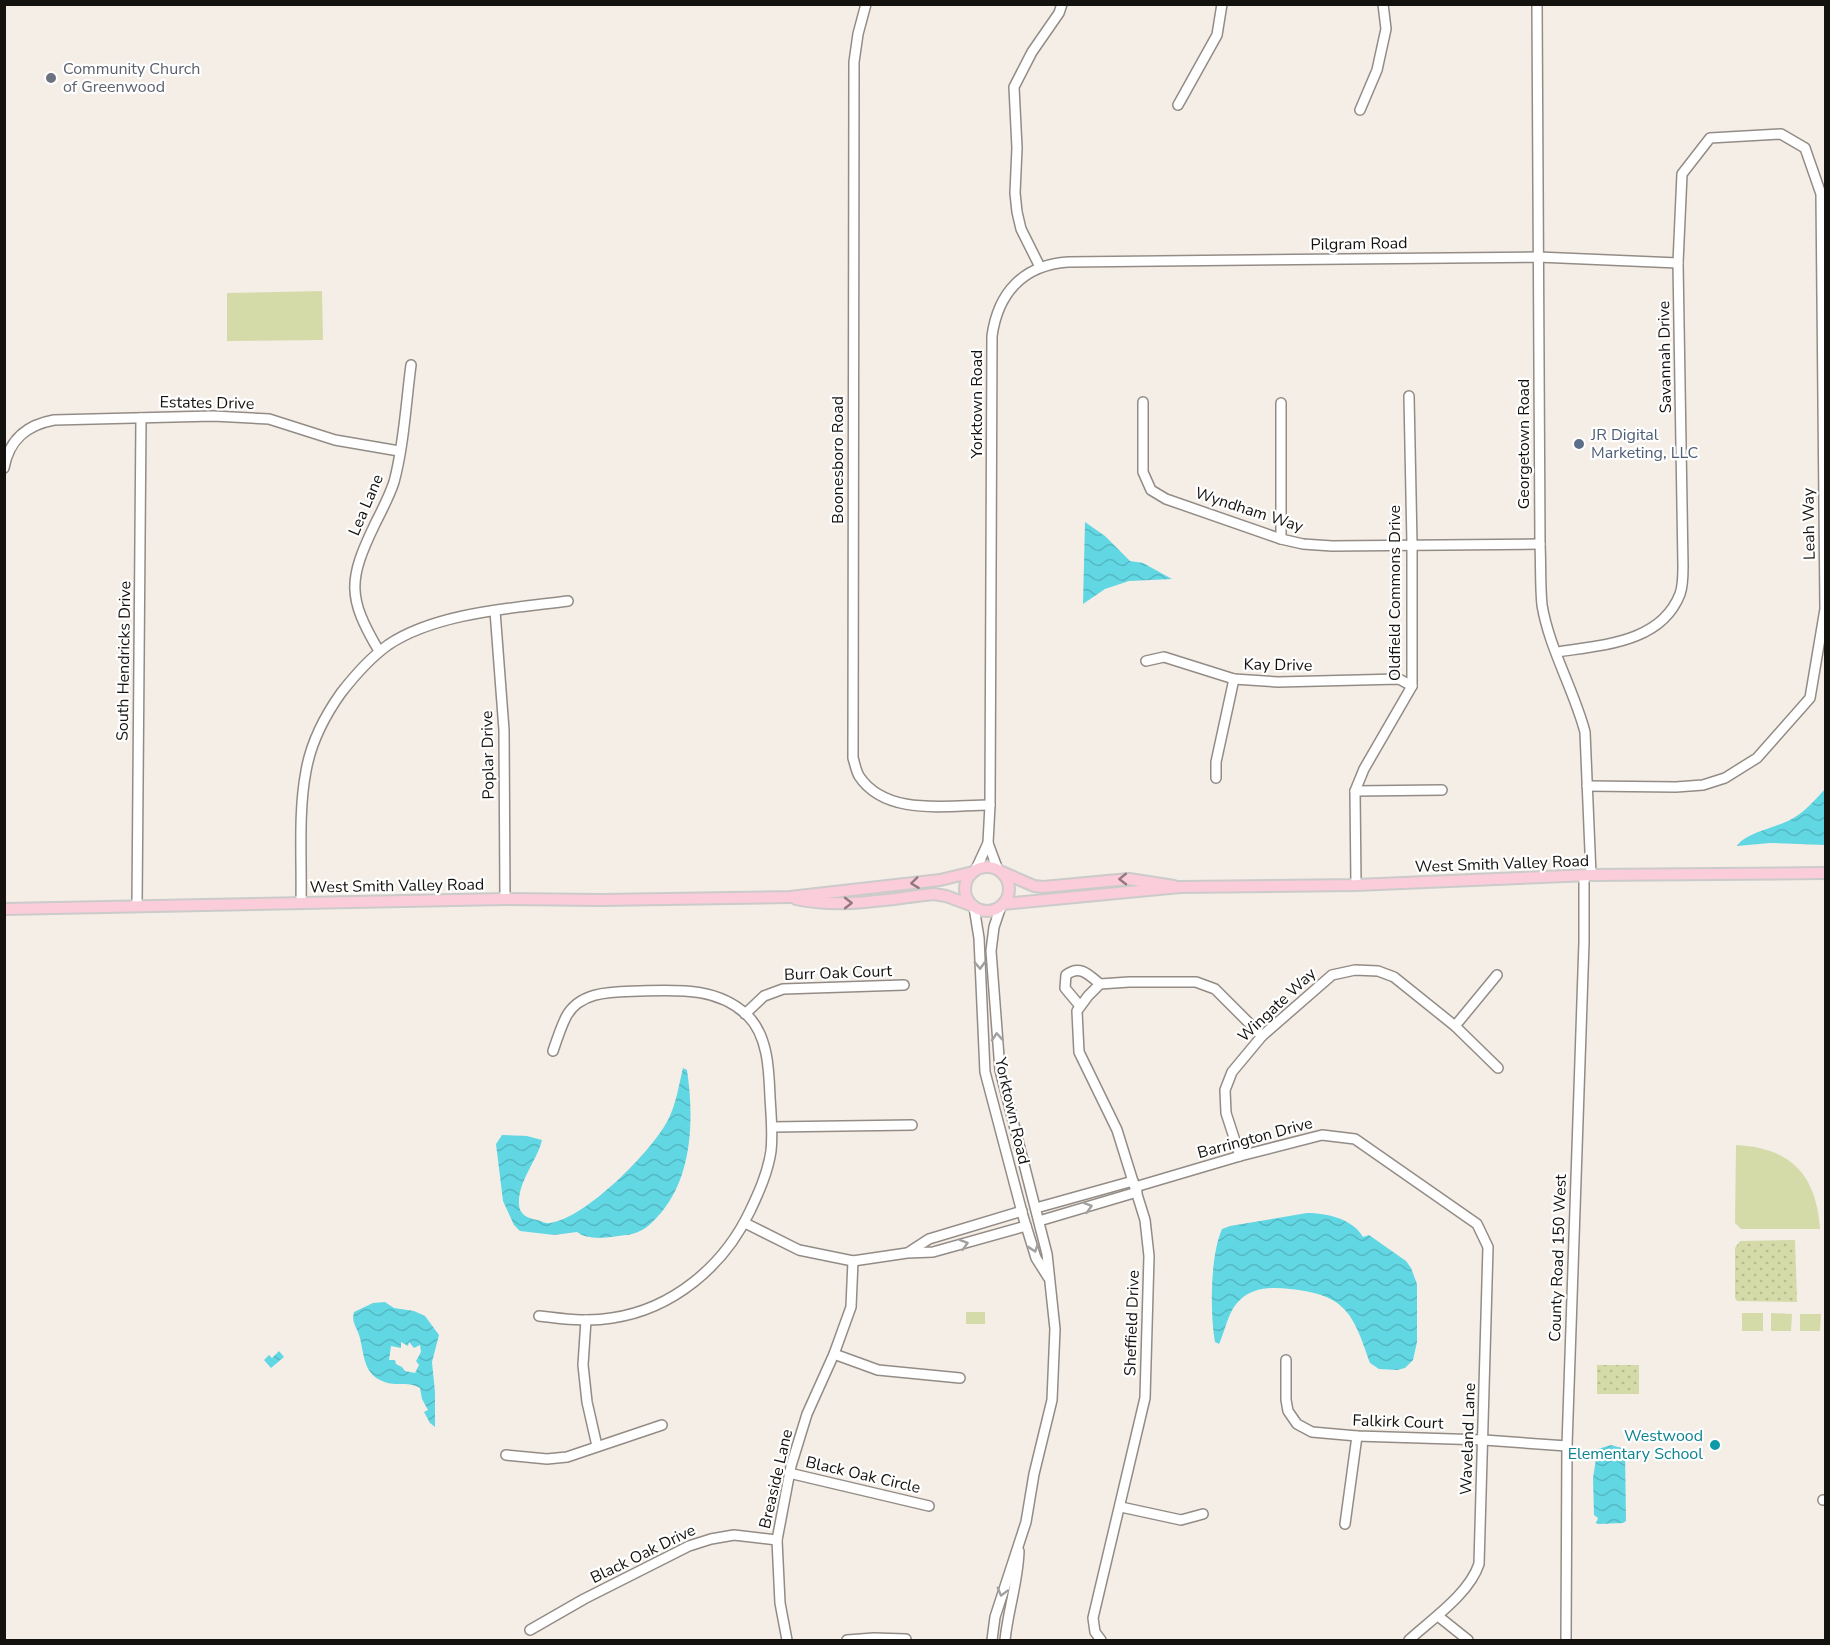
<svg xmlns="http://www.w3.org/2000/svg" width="1830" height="1645" font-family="'Nunito Sans',sans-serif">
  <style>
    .green { fill: url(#green-dots) }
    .pitch { fill: #d5daa9 }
    .water { fill: url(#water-waves); fill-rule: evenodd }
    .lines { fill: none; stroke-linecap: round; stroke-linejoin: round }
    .minor-casing { stroke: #938c86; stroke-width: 12 }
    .major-casing { stroke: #cbcbca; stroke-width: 14 }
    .minor { stroke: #fff; stroke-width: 9 }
    .major { stroke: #fbcdda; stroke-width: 10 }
    .oneway { stroke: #93797f }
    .oneway2 { stroke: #a1a09f }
    .worship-dot { fill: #6b7280; stroke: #fff; stroke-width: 2 }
    .service-dot { fill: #5c6f8a; stroke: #fff; stroke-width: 2 }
    .culture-dot { fill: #0f9aa8; stroke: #fff; stroke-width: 2 }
    .labels { text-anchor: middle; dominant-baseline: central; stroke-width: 4.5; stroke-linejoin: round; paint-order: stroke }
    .worship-label { font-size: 16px; fill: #5b616d; stroke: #fff; text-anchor: start }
    .street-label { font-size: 16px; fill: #14120f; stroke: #fff }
    .service-label { font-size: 16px; fill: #4e5e75; stroke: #fff; text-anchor: start }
    .culture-label { font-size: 16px; fill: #0d838f; stroke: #fff; text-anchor: end }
  </style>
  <defs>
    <pattern id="green-dots" width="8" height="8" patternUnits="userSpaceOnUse" patternTransform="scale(1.5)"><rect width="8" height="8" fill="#d5daa9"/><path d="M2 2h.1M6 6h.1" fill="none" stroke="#b6ba90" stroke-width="1.8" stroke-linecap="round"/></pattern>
    <pattern id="water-waves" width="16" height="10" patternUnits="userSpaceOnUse" patternTransform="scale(1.5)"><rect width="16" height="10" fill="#62d7e4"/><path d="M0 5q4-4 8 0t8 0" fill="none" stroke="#54b8c2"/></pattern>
  </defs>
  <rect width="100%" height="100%" fill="#f5eee7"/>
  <g class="green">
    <path d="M1795,1240L1797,1302L1737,1301L1735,1298V1248L1740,1241Z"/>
    <rect x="1597" y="1365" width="42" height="29"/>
  </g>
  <g class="pitch">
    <path d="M322,291L323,340L227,341V293Z"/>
    <path d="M1736,1145C1791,1148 1816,1174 1820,1229H1741L1735,1223Z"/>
    <rect x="966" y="1312" width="19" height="12"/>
    <rect x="1742" y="1313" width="21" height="18"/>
    <path d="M1771,1313L1792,1314L1791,1331H1771Z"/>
    <path d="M1800,1314H1821L1820,1331H1800Z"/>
  </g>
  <g class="water">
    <path d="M1085,522L1105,536L1130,561L1143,563L1172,579L1129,581L1105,589L1083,604Z"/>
    <path d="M1825,789V845L1770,843L1737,846C1745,833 1775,828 1790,820C1804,813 1815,800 1825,789Z"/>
    <path d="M683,1068L687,1070C694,1117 693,1175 661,1213C655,1219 648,1228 640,1231C633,1235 625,1235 618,1236C605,1238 587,1240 577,1232L554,1235L520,1231L514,1225L503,1201L496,1144L502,1135L527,1136L542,1140C537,1161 518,1181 519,1204C519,1215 528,1218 537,1220C542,1221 545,1224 550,1223C586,1218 651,1152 668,1120C676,1105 679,1084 683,1068Z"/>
    <path d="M1307,1213C1327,1213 1353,1219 1363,1237L1369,1235L1406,1261L1411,1268L1417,1284V1342L1413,1360L1405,1368L1397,1370L1379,1369L1370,1363C1353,1313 1346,1295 1290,1289C1273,1287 1254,1287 1241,1299C1228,1310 1226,1329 1219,1344L1215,1342C1210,1313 1210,1256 1222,1229L1230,1226Z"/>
    <path d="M385,1302L394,1308L414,1311L425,1316L439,1335L432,1362L435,1392V1427L430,1423L424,1412L428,1410L422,1399L420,1388C407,1380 394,1388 380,1380C360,1370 365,1346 357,1330C354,1323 352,1320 354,1312L373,1303ZM401,1342L408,1346L409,1342L414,1348L420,1345L421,1352L416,1361L419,1365L415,1373L405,1371L402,1367L396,1364L395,1360H389L391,1346L401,1348Z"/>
    <path d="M279,1351L284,1357L271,1368L264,1360L269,1355L272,1358Z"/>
    <path d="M1611,1445L1625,1449L1626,1521L1623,1523L1599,1524L1596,1523L1598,1518L1594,1515L1593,1478L1597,1452L1598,1449Z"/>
  </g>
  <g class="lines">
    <defs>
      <g id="minor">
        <path d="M866,4L858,34L854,62L853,758C855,764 856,771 859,776C886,817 948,805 990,805"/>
        <path d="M1537,4L1540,544C1541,564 1540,585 1542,605C1549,648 1574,690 1585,732L1591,875"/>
        <path d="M1178,105L1217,35L1222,4"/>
        <path d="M1360,110L1377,70L1386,29L1383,4"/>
        <path d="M1040,267L1021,229L1017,212L1015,193L1017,148L1014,87L1032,52L1059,13L1062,4"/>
        <path d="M1143,402V472L1151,490L1166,499L1281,539L1303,544L1332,546L1540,544"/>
        <path d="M4,468C9,440 26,425 54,420L213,416L269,419L335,440L399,451"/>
        <path d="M1281,539V403"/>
        <path d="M495,611L504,730L505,899"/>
        <path d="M379,651C347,597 348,580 375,524C382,510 389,497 394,482C404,445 406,402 411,365"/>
        <path d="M1557,652C1602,645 1661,643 1680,594C1683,586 1683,575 1683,566L1678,263L1682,174L1710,138L1781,134L1805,148L1821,194L1825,609L1810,698L1757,758L1725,778L1703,785L1676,787L1587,786"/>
        <path d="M1146,661L1164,657L1234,679L1278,682L1399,679L1412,686"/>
        <path d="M1216,778V762L1234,679"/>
        <path d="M1355,791L1442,790"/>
        <path d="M988,843L998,870"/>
        <path d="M976,869L988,843L990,805L992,336C998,293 1023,265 1068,262L1538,257L1678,263"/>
        <path d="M1356,885L1355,791L1364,769L1412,686V544L1409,396"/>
        <path d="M301,903C302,859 298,813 306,771C311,742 324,717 341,693C355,675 370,658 388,645C435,613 513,608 568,601"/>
        <path d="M137,905L141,418"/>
        <path d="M974,907L979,938L985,1072L1023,1216L1036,1258L1048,1277"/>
        <path d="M1080,1006L1065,988L1066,975C1080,964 1089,975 1100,984"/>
        <path d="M745,1014L764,996L783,989L904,985"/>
        <path d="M1455,1026L1497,975"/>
        <path d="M772,1127L912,1125"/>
        <path d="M1240,1156L1226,1113L1225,1090L1232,1072L1262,1036L1332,975L1355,970L1378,971L1394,977L1455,1026L1498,1068"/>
        <path d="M1135,1187L1240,1156L1322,1135L1355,1139L1477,1224L1488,1247L1479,1564C1469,1594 1432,1619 1409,1640"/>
        <path d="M1036,1208L1133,1181"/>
        <path d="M1039,1221L1137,1192"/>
        <path d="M745,1223L799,1250L853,1261L907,1253L933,1252L1026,1226"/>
        <path d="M909,1252L929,1239L1022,1211"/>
        <path d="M539,1316C563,1319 588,1322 612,1318C673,1309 724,1266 750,1211C759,1192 768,1172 771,1151C773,1133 771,1115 770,1097C769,1070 768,1035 747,1015C717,987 678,990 640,991C614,992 580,990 566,1017C561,1027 557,1039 553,1051"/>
        <path d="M586,1320L583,1365L587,1402L597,1446"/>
        <path d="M834,1354L878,1370L960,1378"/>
        <path d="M1286,1360V1400L1288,1411L1297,1424L1312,1432L1357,1436L1484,1440L1567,1446"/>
        <path d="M506,1455L547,1459L567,1457L662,1425"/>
        <path d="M789,1473L929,1506"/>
        <path d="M1823,1500H1826"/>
        <path d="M1121,1507L1181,1520L1203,1514"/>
        <path d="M1345,1524L1357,1436"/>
        <path d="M1438,1616L1468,1640"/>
        <path d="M530,1630L584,1599L689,1546L711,1539L734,1535L777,1540"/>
        <path d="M787,1640L780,1603L777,1540L791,1466L807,1414L834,1354L851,1307L853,1261"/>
        <path d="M847,1640L874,1638L906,1639"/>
        <path d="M992,1640L995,1617L1026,1522L1034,1474L1052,1400L1055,1329L1047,1254L1000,1070L991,951L994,927L1001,906"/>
        <path d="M1005,1640C1008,1610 1018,1582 1019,1551"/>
        <path d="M1101,1640L1095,1632L1093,1618L1145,1398L1149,1256L1145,1220L1117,1130L1079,1052L1077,1011L1088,996L1100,984L1129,982H1196L1215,989L1262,1036"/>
        <path d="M1566,1640L1567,1446L1584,942V876"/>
      </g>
      <g id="major">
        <circle cx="987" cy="889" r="22"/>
        <path d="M1002,872L1034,886L1043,887L1129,879L1174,886"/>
        <path d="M796,899C842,909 888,899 934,894L946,896L973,906"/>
        <path d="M1003,904L1180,887L1356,885L1591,875L1826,873"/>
        <path d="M4,909L505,899L601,900L790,897L940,880L973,872"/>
      </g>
    </defs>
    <use href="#minor" class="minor-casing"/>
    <use href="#major" class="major-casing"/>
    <use href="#minor" class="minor"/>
    <use href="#major" class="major"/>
  </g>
  <defs><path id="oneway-chevron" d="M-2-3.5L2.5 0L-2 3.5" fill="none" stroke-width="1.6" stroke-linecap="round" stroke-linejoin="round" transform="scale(1.5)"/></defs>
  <g class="oneway">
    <use href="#oneway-chevron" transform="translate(1123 879) rotate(179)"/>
    <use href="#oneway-chevron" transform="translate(915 883) rotate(173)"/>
    <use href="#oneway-chevron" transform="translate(848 903)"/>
  </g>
  <g class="oneway2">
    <use href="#oneway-chevron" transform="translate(980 965) rotate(88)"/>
    <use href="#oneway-chevron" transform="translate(997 1037) rotate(-94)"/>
    <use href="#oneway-chevron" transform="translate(1088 1207) rotate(-16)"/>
    <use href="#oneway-chevron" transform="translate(964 1244) rotate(-16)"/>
    <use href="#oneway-chevron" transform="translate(1034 1248) rotate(71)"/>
    <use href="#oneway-chevron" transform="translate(1002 1592) rotate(106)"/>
  </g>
  <circle class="worship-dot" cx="51" cy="78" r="6"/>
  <circle class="service-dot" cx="1579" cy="444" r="6"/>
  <circle class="culture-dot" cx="1715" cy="1445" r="6"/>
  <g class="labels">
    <g class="worship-label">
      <text x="63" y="69">Community Church<tspan x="63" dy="18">of Greenwood</tspan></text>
    </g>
    <g class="street-label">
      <text transform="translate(1359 244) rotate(-1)">Pilgram Road</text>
      <text transform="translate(1665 357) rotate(-91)">Savannah Drive</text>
      <text transform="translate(207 403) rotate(1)">Estates Drive</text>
      <text transform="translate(977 404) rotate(-90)">Yorktown Road</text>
      <text transform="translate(1524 444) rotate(-90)">Georgetown Road</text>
      <text transform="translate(838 460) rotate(-90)">Boonesboro Road</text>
      <text transform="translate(366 505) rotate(-67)">Lea Lane</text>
      <text transform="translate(1249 510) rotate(18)">Wyndham Way</text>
      <text transform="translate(1809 524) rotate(-91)">Leah Way</text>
      <text transform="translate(1395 593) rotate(-90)">Oldfield Commons Drive</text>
      <text transform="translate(124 661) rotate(-89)">South Hendricks Drive</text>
      <text transform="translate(1278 665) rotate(1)">Kay Drive</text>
      <text transform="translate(488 755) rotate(-91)">Poplar Drive</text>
      <text transform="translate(1502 864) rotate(-2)">West Smith Valley Road</text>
      <text transform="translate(397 886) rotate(-1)">West Smith Valley Road</text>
      <text transform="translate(838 973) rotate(-2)">Burr Oak Court</text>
      <text transform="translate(1277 1005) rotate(-43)">Wingate Way</text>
      <text transform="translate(1012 1111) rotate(77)">Yorktown Road</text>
      <text transform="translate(1255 1138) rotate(-15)">Barrington Drive</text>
      <text transform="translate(1558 1258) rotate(-88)">County Road 150 West</text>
      <text transform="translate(1132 1323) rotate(-88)">Sheffield Drive</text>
      <text transform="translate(1398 1422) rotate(2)">Falkirk Court</text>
      <text transform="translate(1468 1439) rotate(-88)">Waveland Lane</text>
      <text transform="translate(863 1475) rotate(13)">Black Oak Circle</text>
      <text transform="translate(776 1479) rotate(-77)">Breaside Lane</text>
      <text transform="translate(643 1554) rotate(-26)">Black Oak Drive</text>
    </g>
    <g class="service-label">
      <text x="1591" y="435">JR Digital<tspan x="1591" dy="18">Marketing, LLC</tspan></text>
    </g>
    <g class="culture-label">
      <text x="1703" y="1436">Westwood<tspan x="1703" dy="18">Elementary School</tspan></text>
    </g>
  </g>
  <rect width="1830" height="1645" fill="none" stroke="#14120f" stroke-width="12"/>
</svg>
